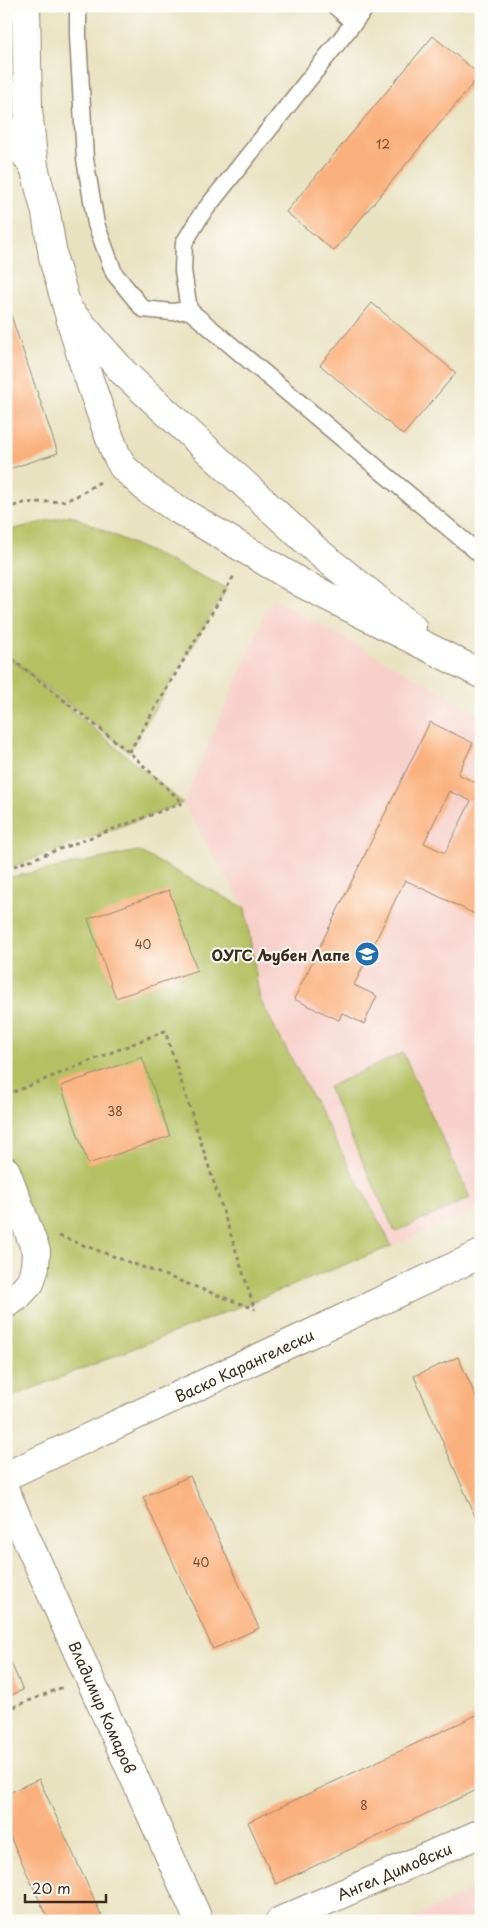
<svg xmlns="http://www.w3.org/2000/svg" width="487" height="1927" font-family="'Playpen Sans',sans-serif">
  <style>
    .built { fill: #f7d0c9 }
    .green { fill: #b4c162; stroke: #787640 }
    .building { fill: #fab07d; fill-rule: evenodd }
    .lines { fill: none; stroke-linecap: round; stroke-linejoin: round }
    .lane-casing { stroke: #928670; stroke-width: 19 }
    .street-casing { stroke: #928670; stroke-width: 30 }
    .secondary-casing { stroke: #928670; stroke-width: 30 }
    .path { stroke: #928670; stroke-width: 3; stroke-dasharray: 4 4; stroke-linecap: butt }
    .lane { stroke: #fff; stroke-width: 16 }
    .street { stroke: #fff; stroke-width: 28 }
    .secondary { stroke: #fff; stroke-width: 28 }
    .labels { text-anchor: middle; dominant-baseline: central; stroke-width: 4; stroke-linejoin: round; paint-order: stroke }
    .number-label { font-size: 12px; fill: #6b4c36 }
    .poi-label { font-size: 15px; font-weight: bold; fill: #3b2a1e; stroke: #fdfcf7; text-anchor: end }
    .street-label { font-size: 15px; fill: #3b2a1e; stroke: #fdfcf7 }
  </style>
  <rect width="100%" height="100%" fill="#fdfcf7"/>
  <filter id="ink" filterUnits="userSpaceOnUse"><feTurbulence type="fractalNoise" baseFrequency=".02" numOctaves="2"/><feDisplacementMap in="SourceGraphic" scale="10" xChannelSelector="R" yChannelSelector="G"/><feConvolveMatrix kernelMatrix="1 2 1 2 8 2 1 2 1" color-interpolation-filters="sRGB"/></filter>
  <filter id="wash" filterUnits="userSpaceOnUse"><feTurbulence type="fractalNoise" baseFrequency=".0096" numOctaves="4" result="noise"/><feDisplacementMap in="SourceGraphic" scale="20" xChannelSelector="R" yChannelSelector="G"/><feGaussianBlur stdDeviation="1.12" result="paint"/><feColorMatrix in="noise" values="0 0 0 0 0 0 0 0 0 0 0 0 0 0 0 0 0 1.4 0 .05"/><feComposite in="paint" operator="in"/></filter>
  <g filter="url(#wash)">
    <rect width="100%" height="100%" fill="#e9e2c1"/>
    <g class="built">
      <path d="M272,598L481,714V1208L392,1246L260,1000L245,908L183,803Z"/>
      <path d="M481,1886V1921H407Z"/>
    </g>
    <g class="green">
      <path d="M71,515L227,588L129,752L6,654V531Z"/>
      <path d="M6,655L183,803L6,869Z"/>
      <path d="M138,851L245,908L260,1000L392,1246L6,1399V1304L30,1283L6,1170V878Z"/>
      <path d="M403,1053L470,1198L395,1232L328,1087Z"/>
    </g>
    <g id="blocks">
      <g class="building">
        <path d="M433,36L480,75L334,251L286,212Z"/>
        <path d="M6,301L58,453L6,470Z"/>
        <path d="M372,303L456,373L403,435L320,365Z"/>
        <path d="M430,722L473,743L458,774L478,784L481,779V917L405,880L354,985L377,996L364,1024L342,1013L339,1020L294,999ZM449,791L471,801L445,853L424,843Z"/>
        <path d="M169,890L197,970L116,998L88,919Z"/>
        <path d="M142,1057L170,1136L88,1164L61,1086Z"/>
        <path d="M458,1357L481,1408V1525H479L414,1376Z"/>
        <path d="M190,1476L259,1628L213,1649L143,1497Z"/>
        <path d="M6,1652L23,1690L6,1697Z"/>
        <path d="M481,1713V1788L276,1884L248,1822Z"/>
        <path d="M39,1779L104,1921H49L6,1828V1794Z"/>
      </g>
    </g>
  </g>
  <g filter="url(#ink)">
    <use href="#blocks" fill-opacity="0" stroke="#928670" stroke-width="1"/>
    <g class="lines">
      <defs>
        <g id="lane">
          <path d="M78,6V36L85,159L96,224L114,273L143,309L172,312L189,310"/>
          <path d="M335,6L354,23"/>
          <path d="M367,6L201,215L184,243L183,271L189,310L481,555"/>
        </g>
        <g id="street">
          <path d="M26,6L28,109L34,167L46,213L54,262L82,359L106,428L116,454L123,467L148,490L174,507L303,584L481,674"/>
          <path d="M6,129L34,167"/>
          <path d="M73,315L123,372L318,552L412,627"/>
          <path d="M6,1171L36,1251L35,1267L30,1283L17,1297L6,1304"/>
          <path d="M280,1921L481,1833"/>
        </g>
        <g id="secondary">
          <path d="M6,1476L481,1254"/>
          <path d="M6,1493L199,1921"/>
        </g>
      </defs>
      <use href="#lane" class="lane-casing"/>
      <use href="#street" class="street-casing"/>
      <use href="#secondary" class="secondary-casing"/>
      <g class="path">
        <path d="M6,509L23,503L64,501L75,497L100,482"/>
        <path d="M6,654L129,752L183,803L6,869"/>
        <path d="M129,752L235,574"/>
        <path d="M6,1095L165,1031L255,1310"/>
        <path d="M59,1236L255,1309"/>
        <path d="M6,1710L63,1687"/>
        <path d="M6,1907L12,1921"/>
      </g>
      <use href="#lane" class="lane"/>
      <use href="#street" class="street"/>
      <use href="#secondary" class="secondary"/>
    </g>
  </g>
  <defs>
    <symbol id="school-disc" viewBox="-11 -11 22 22"><circle r="9.5" fill="#1f6fb2" stroke="#fdfcf7"/><path d="M0-5L7-2L0 1L-7-2ZM-4 1L0 2.5L4 1V4Q0 6-4 4Z" fill="#fff"/></symbol>
  </defs>
  <g fill-rule="evenodd">
    <use href="#school-disc" x="353" y="940" width="28" height="28"/>
  </g>
  <g class="labels">
    <g class="number-label">
      <text x="383" y="144">12</text>
      <text x="143" y="944">40</text>
      <text x="115" y="1111">38</text>
      <text x="201" y="1562">40</text>
      <text x="364" y="1805">8</text>
    </g>
    <g class="poi-label">
      <text x="350" y="954">ОУГС Љубен Лапе</text>
    </g>
    <g class="street-label">
      <text transform="translate(244 1365) rotate(-25)">Васко Карангелески</text>
      <text transform="translate(103 1707) rotate(66)">Владимир Комаров</text>
      <text transform="translate(394 1871) rotate(-23)">Ангел Димовски</text>
    </g>
  </g>
  <rect width="487" height="1927" fill="none" stroke="#fdfcf7" stroke-width="25"/>
  <path d="M25 1894v8h81v-8" fill="none" stroke="#3b2a1e" stroke-width="2.5"/>
  <text x="32" y="1894" font-size="15" fill="#3b2a1e" stroke="#fdfcf7" stroke-width="4" paint-order="stroke">20 m</text>
</svg>
